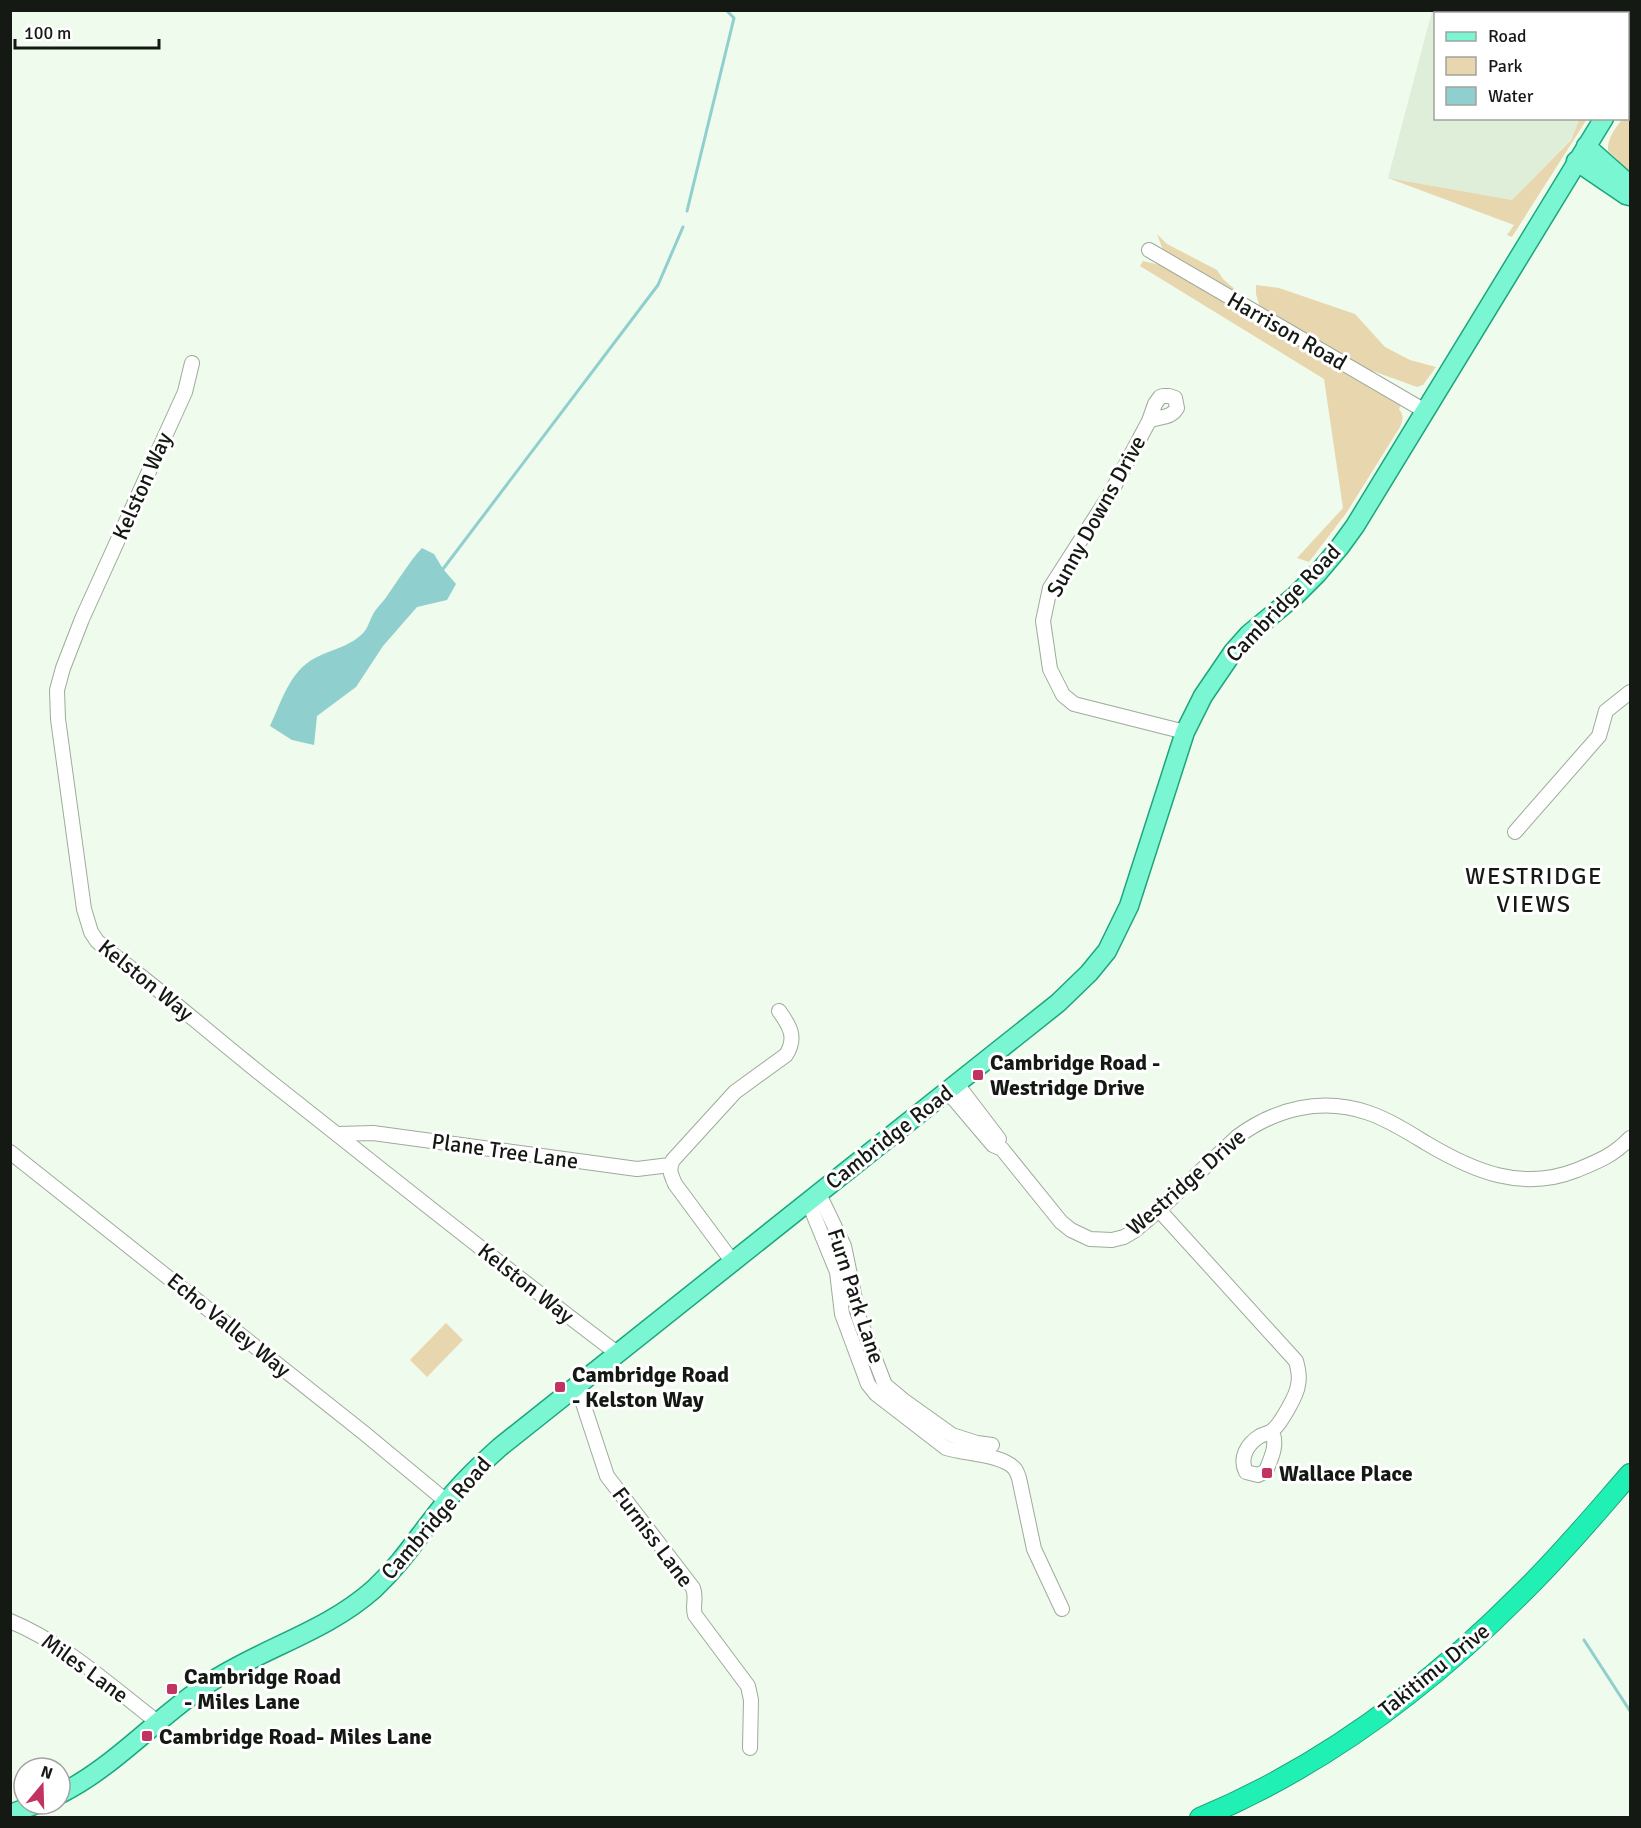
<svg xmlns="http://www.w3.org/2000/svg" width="1641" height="1828" font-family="Signika,sans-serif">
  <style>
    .built { fill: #deeed9 }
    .green { fill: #e8d6af }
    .water { fill: #8fcfcd }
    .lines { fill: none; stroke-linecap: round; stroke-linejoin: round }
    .stream { stroke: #8fcfcd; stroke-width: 3 }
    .minor-casing { stroke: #9faa9c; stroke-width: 16 }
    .major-casing { stroke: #1da57c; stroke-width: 21 }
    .highway-casing { stroke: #1da57c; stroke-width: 22 }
    .minor { stroke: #fff; stroke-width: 14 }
    .major { stroke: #7af6d2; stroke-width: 18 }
    .highway { stroke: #21f0b4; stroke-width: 20 }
    .poi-dot { fill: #c13462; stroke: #fff; stroke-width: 2 }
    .labels { text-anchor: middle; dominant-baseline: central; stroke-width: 6; stroke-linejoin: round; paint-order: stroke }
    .street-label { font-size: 22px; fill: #151914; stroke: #fff }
    .poi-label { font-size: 22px; font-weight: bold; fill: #151914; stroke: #fff; text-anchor: start }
    .neighbourhood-label { font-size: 24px; letter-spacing: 1.5px; fill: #151914; stroke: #fff }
  </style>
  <rect width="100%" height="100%" fill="#effbec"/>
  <path class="built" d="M1432,11H1619L1618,14H1436V118L1580,119L1571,139L1512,200L1388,178Z"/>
  <g class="green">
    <path d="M1630,106V178L1615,164L1618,160L1608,151C1607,138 1616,128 1622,119L1628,118V110Z"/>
    <path d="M1580,118L1587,119L1512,237L1507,235L1514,225L1388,178L1512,200L1571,140Z"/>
    <path d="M1157,234L1167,244L1217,270L1223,279L1238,292L1240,297L1171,258L1163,250Z"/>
    <path d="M1143,261L1160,265L1401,405L1399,409C1404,415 1403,420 1400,427L1347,512L1309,562L1297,558L1343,508L1324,379L1140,266Z"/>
    <path d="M1256,285L1279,288L1355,314L1385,347L1410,360L1436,367L1423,385L1417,387L1359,366L1260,308L1256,294Z"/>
    <path d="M446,1323L463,1340L427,1377L410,1360Z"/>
  </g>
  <path class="water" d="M422,548L434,554L443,569L456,584L447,600L417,607L383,646L356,687L317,716L314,745L292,740L270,726C282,701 289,672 315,658C332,649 350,647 364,632C369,626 370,618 375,611C379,605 385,600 389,593C400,578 409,562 422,548Z"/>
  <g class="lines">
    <g class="stream">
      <path d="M687,211L734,18L726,10"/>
      <path d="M443,569L658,285L683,227"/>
      <path d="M1584,1640L1630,1711"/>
    </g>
    <defs>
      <g id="minor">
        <path d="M1149,250L1425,411"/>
        <path d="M192,363L185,392L82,619L63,668L57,690L58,719L84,909L91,932L97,941L107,950C170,997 229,1050 291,1098C400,1184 507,1270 617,1353"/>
        <path d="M1149,421C1159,416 1171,419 1177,408L1175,398L1169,396H1163L1160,397L1155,404L1149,421L1109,496L1050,588L1043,621L1050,669L1063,695L1074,704L1185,732"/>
        <path d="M1515,832L1599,736L1606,711L1630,692"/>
        <path d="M957,1084L999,1139"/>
        <path d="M948,1092L993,1145L1002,1149L1061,1222L1071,1230L1090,1239L1112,1240L1124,1237L1134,1231L1159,1210L1237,1137C1276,1108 1322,1097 1369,1113C1389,1120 1408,1132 1426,1143C1473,1171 1522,1192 1577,1170C1599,1161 1614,1155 1630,1138"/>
        <path d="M338,1134L373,1133L637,1169L670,1165"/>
        <path d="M10,1152L364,1433L446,1501"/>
        <path d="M818,1192L844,1246L859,1318L885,1385L903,1400L952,1435L977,1443L992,1445"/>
        <path d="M808,1201L837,1272L842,1314L868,1384L876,1394L946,1448C964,1454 1002,1454 1015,1469C1017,1472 1018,1475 1019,1478L1034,1549L1062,1609"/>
        <path d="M1159,1210L1296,1361C1298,1368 1300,1377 1298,1385C1297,1395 1281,1423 1273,1430C1270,1433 1264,1434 1260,1436C1247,1444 1239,1458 1246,1472L1258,1475L1266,1471C1271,1458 1278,1445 1272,1432"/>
        <path d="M732,1261L675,1184C671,1174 668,1170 673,1160L735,1092L786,1055C797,1038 790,1026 779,1011"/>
        <path d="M577,1385L607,1476L693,1588C697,1598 692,1606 695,1615L748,1686L751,1700L750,1748"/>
        <path d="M10,1621C63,1643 106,1682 151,1717L156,1722"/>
      </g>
      <g id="major">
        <path d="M1628,78L1630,71"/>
        <path d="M1586,146L1630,185"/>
        <path d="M1576,161L1626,195L1630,196"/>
        <path d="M60,1794C116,1766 157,1717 209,1683C262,1648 326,1632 374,1589C404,1561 420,1533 446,1502C462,1482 481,1464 500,1447L1058,1003L1089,973L1107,951L1129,906L1185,732L1203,696L1233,652L1249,634L1295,596L1317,574L1339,548L1355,526L1604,118"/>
        <path d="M10,1814L37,1804"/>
      </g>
      <path id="highway" d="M1200,1818C1322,1767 1431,1685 1523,1592C1561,1555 1595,1514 1630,1474"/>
    </defs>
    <use href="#minor" class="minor-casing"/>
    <use href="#major" class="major-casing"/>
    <use href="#highway" class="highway-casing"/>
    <use href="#minor" class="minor"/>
    <use href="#major" class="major"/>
    <use href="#highway" class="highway"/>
  </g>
  <g class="poi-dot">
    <rect x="972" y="1069" width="12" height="12" rx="3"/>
    <rect x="554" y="1381" width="12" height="12" rx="3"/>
    <rect x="1261" y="1467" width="12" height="12" rx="3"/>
    <rect x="166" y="1683" width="12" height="12" rx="3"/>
    <rect x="141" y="1730" width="12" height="12" rx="3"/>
  </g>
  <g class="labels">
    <g class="street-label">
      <text transform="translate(1287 331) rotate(30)">Harrison Road</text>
      <text transform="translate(142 486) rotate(-66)">Kelston Way</text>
      <text transform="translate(1096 516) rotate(-61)">Sunny Downs Drive</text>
      <text transform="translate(1283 603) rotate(-46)">Cambridge Road</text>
      <text transform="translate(146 980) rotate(39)">Kelston Way</text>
      <text transform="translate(889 1137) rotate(-38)">Cambridge Road</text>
      <text transform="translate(505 1151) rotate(8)">Plane Tree Lane</text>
      <text transform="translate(1186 1182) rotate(-41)">Westridge Drive</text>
      <text transform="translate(526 1283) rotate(38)">Kelston Way</text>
      <text transform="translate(856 1296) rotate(72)">Furn Park Lane</text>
      <text transform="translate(229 1325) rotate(39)">Echo Valley Way</text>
      <text transform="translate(436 1518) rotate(-49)">Cambridge Road</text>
      <text transform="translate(653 1537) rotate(53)">Furniss Lane</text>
      <text transform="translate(85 1668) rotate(36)">Miles Lane</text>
      <text transform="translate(1434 1670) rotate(-39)">Takitimu Drive</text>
    </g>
    <g class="poi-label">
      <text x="990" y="1062">Cambridge Road -<tspan x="990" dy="25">Westridge Drive</tspan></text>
      <text x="572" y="1374">Cambridge Road<tspan x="572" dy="25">- Kelston Way</tspan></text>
      <text x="1279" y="1473">Wallace Place</text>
      <text x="184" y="1676">Cambridge Road<tspan x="184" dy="25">- Miles Lane</tspan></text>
      <text x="159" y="1736">Cambridge Road- Miles Lane</text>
    </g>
    <g class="neighbourhood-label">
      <text x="1534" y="876">WESTRIDGE<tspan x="1534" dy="28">VIEWS</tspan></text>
    </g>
  </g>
  <rect width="1641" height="1828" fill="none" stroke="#151914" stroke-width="24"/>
  <rect x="1434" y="12" width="195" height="108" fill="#ffffff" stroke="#a1a3a1" stroke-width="1.5"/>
  <rect x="1446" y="32" width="30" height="9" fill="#7af6d2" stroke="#a1a3a1" stroke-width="1.5"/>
  <text x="1488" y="42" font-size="18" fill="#151914">Road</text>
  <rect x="1446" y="57" width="30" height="18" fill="#e8d6af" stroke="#a1a3a1" stroke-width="1.5"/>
  <text x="1488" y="72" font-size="18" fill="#151914">Park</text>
  <rect x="1446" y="87" width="30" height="18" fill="#8fcfcd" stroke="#a1a3a1" stroke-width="1.5"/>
  <text x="1488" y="102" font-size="18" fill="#151914">Water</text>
  <g transform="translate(42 1786) rotate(19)"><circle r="28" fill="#ffffff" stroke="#a1a3a1" stroke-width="1.5"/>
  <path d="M0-4.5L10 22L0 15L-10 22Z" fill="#c13462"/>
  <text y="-9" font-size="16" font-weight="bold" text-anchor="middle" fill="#151914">N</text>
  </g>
  <path d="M15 39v9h144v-9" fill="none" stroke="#151914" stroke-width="3"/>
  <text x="24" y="39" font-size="18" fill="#151914" stroke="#ffffff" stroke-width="4.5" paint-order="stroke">100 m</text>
</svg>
